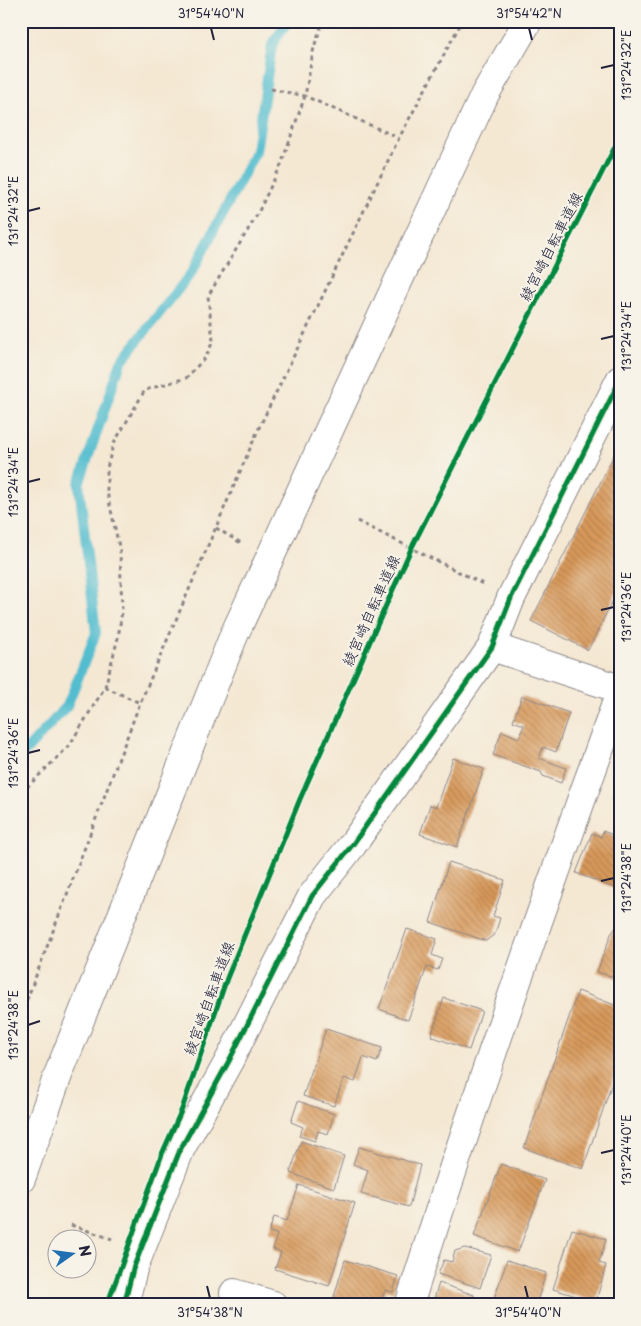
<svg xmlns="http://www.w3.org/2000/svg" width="641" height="1326" font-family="'Playpen Sans','Klee One',sans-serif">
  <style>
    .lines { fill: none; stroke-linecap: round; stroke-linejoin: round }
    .stream { stroke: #53bdcf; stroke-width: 10 }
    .building { fill: url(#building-back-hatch) }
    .minor-casing { stroke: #8b8587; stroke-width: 30 }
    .path { stroke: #8b8587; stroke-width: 3; stroke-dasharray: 4 4; stroke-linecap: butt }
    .minor { stroke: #fff; stroke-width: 28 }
    .cycleway-casing { stroke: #f7f3e8; stroke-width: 8 }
    .cycleway { stroke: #00873e; stroke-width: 5 }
    .ticks { fill: none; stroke: #22223b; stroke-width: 2 }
    .labels { text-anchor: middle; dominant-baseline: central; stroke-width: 4; stroke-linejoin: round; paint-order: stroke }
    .street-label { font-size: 15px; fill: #22223b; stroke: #f7f3e8 }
    .neatline { fill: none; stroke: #22223b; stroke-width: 2 }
    .ticks-label { font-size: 12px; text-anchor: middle; fill: #22223b }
  </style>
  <defs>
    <pattern id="building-back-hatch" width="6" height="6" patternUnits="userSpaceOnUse" patternTransform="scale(1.25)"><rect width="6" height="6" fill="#d8995a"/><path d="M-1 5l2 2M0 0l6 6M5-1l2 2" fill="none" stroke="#af7c4c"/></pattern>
  </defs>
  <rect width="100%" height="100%" fill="#f7f3e8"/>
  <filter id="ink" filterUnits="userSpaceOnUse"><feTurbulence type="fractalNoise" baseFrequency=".02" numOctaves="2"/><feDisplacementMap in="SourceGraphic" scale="10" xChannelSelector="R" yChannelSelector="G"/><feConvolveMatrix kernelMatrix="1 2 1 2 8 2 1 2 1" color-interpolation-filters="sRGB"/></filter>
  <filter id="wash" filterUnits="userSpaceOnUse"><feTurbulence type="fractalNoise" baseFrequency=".0096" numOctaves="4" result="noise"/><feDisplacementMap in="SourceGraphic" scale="20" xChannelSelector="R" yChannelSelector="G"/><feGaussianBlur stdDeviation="1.12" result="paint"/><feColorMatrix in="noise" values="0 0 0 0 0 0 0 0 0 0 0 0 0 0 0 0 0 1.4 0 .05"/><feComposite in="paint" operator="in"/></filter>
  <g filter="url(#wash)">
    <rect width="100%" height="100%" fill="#f4e8d3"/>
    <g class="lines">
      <path class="stream" d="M21,756L67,706L96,633L79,484L121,362L192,272L256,151L272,45L288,21"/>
    </g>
    <g id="blocks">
      <g class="building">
        <path d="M620,443V586L588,650L531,621Z"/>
        <path d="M522,696L569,713L556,752L543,747L539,758L566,768L561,783L543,776L541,772L493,755L502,731L519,738L524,725L513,721Z"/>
        <path d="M453,758L484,769L457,847L420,834L430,805L436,807Z"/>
        <path d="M620,774V797L613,794Z"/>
        <path d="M603,831L620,838V890L576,873L592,833L601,837Z"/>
        <path d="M449,862L505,880L493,916L500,918L495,934L486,941L430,922Z"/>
        <path d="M620,922V979L597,972L611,934Z"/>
        <path d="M407,929L437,939L432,955L442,959L438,970L427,967L408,1020L379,1009Z"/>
        <path d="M578,991L620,1007V1059L583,1169L524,1148Z"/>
        <path d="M444,998L482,1011L469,1050L431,1036Z"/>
        <path d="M326,1029L382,1048L377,1062L363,1057L355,1082L344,1078L334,1106L303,1096Z"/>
        <path d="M298,1101L334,1114L328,1134L318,1131L315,1141L299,1136L303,1127L291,1122Z"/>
        <path d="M301,1141L344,1156L334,1188L290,1173Z"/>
        <path d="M359,1147L420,1165L409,1207L361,1194L368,1170L353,1164Z"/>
        <path d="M501,1164L545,1180L518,1252L474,1236Z"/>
        <path d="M299,1185L355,1203L329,1286L275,1269L281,1252L273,1249L277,1234L269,1232L274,1217L287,1221Z"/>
        <path d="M572,1229L606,1239L599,1263L606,1265L596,1302L553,1289Z"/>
        <path d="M465,1248L491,1255L480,1288L438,1274L444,1260L452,1262L455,1251Z"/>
        <path d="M345,1260L398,1276L393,1292L386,1290L377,1305H349L333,1300Z"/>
        <path d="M507,1260L546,1273L536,1305H492Z"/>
        <path d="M439,1283L474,1295L471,1305H432Z"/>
      </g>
    </g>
  </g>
  <g filter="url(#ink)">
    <use href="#blocks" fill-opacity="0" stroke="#8b8587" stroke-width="1"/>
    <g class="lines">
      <defs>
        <g id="minor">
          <path d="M492,647L620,689"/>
          <path d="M21,1179L58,1075L234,635L485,94L528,21"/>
          <path d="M234,1293L273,1305"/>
          <path d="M124,1305L133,1269L180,1150L230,1059L312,896L353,844L492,647L511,598L620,380"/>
          <path d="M409,1305C474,1099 546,896 620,693"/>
        </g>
      </defs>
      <use href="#minor" class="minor-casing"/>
      <g class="path">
        <path d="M271,89L305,96L399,138"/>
        <path d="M357,521L483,584"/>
        <path d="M216,528L241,543"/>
        <path d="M105,687L140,703"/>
        <path d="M21,793L69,746L105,687L118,638L122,611L120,551L107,492V468L113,445L145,390L186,378L206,357L213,341L208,296L257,215L281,165L305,96L314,47L323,21"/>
        <path d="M21,1015L140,703L258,430L399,138L462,21"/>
        <path d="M71,1225L112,1239"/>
      </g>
      <use href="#minor" class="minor"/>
      <defs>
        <g id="cycleway">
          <path d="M107,1305L162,1154L182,1109L227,978L300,799L411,549L620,137"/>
          <path d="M124,1305L133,1269L180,1150L230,1059L312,896L353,844L492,647L511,598L620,380"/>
        </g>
      </defs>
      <use href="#cycleway" class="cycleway-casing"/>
      <use href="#cycleway" class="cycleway"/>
    </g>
  </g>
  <path class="ticks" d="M211,28L214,40M529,28L532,40M601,68L614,65M28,211L40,208M601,339L614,336M28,482L40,479M601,610L614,607M28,753L40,750M601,881L614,878M28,1025L40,1021M601,1153L614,1150M207,1286L210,1298M525,1286L528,1298"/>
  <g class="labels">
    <g class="street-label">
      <text transform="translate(550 246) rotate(-63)">綾宮崎自転車道線</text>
      <text transform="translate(370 610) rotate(-66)">綾宮崎自転車道線</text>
      <text transform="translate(208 998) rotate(-70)">綾宮崎自転車道線</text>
    </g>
  </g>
  <rect width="641" height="1326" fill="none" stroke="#f7f3e8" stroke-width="55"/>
  <g transform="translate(72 1254) rotate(76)"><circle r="24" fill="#f7f3e8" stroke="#a29fa3"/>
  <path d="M0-4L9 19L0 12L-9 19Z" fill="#1f6fb2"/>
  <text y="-8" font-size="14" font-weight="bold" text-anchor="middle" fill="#22223b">N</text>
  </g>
  <rect x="28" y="28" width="586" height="1270" class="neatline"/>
  <g class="ticks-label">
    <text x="211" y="18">31°54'40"N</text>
    <text x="529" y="18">31°54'42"N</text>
    <text transform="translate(627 65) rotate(-90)" y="4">131°24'32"E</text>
    <text transform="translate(14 211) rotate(-90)" y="4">131°24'32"E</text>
    <text transform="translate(627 336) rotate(-90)" y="4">131°24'34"E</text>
    <text transform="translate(14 482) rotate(-90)" y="4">131°24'34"E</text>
    <text transform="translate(627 607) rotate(-90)" y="4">131°24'36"E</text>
    <text transform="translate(14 753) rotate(-90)" y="4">131°24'36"E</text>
    <text transform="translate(627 878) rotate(-90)" y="4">131°24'38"E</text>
    <text transform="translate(14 1025) rotate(-90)" y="4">131°24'38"E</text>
    <text transform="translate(627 1150) rotate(-90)" y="4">131°24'40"E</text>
    <text x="210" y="1317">31°54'38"N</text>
    <text x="528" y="1317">31°54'40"N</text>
  </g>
</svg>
